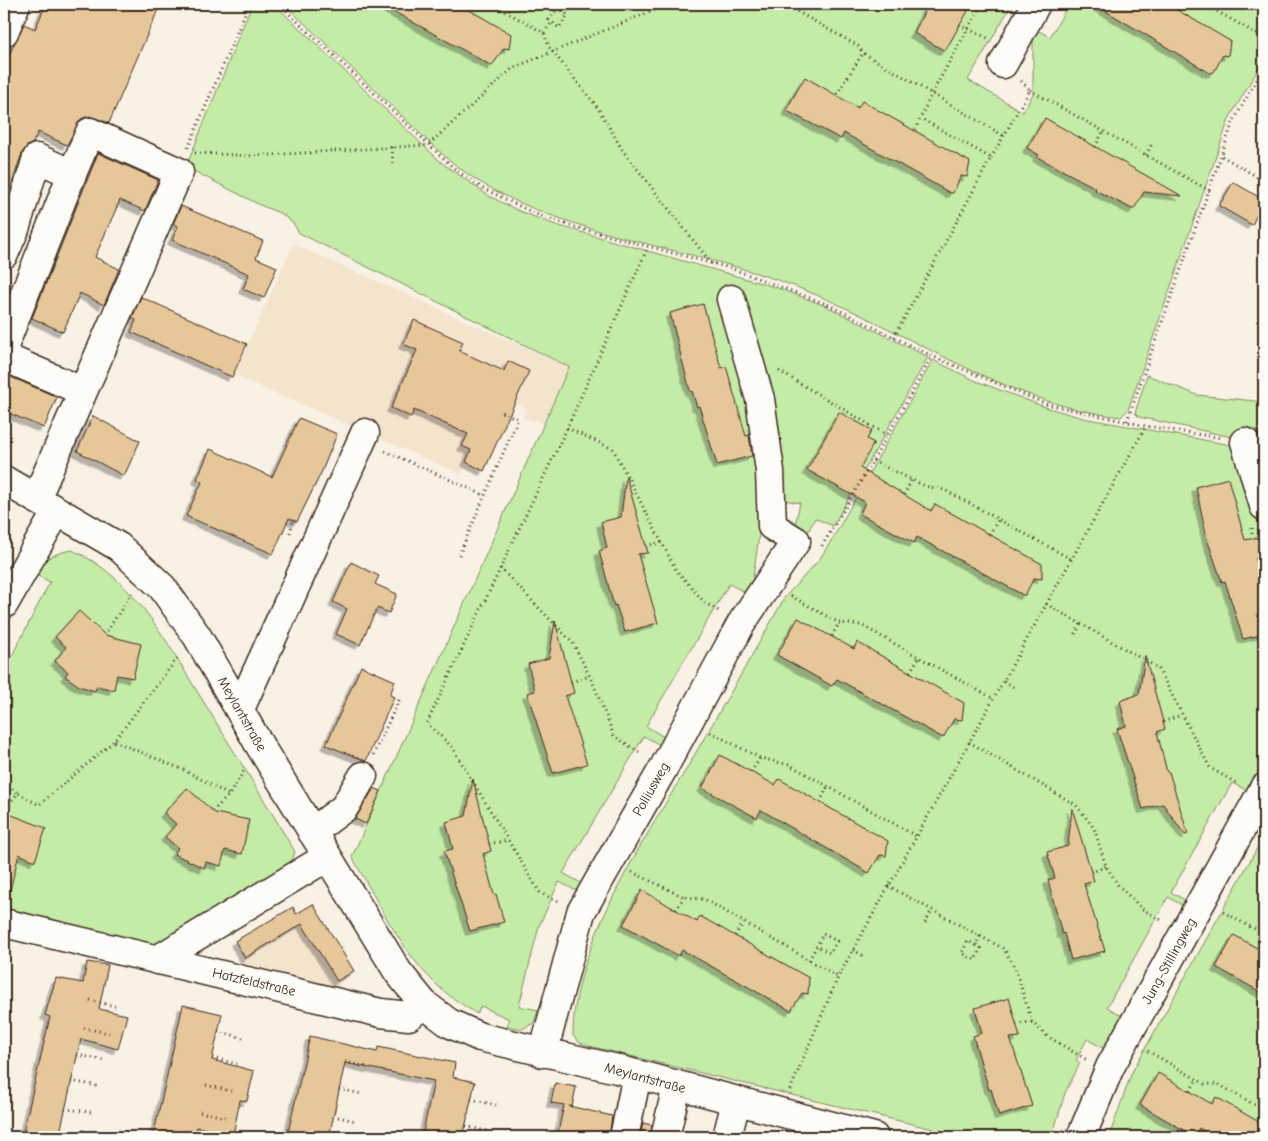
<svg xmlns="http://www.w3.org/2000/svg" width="1268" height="1141" font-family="'Comic Neue',sans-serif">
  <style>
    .built { fill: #f3e4ce }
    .green { fill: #c4eca7; stroke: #808b62 }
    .building { fill: #e6c799; stroke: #3b2a1e; filter: url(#shadow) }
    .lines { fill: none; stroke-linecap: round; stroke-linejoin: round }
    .minor-casing { stroke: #3b2a1e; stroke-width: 31 }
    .path { stroke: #3b2a1e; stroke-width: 3; stroke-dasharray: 1 4; stroke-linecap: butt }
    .minor { stroke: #fdfcf7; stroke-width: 28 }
    .labels { text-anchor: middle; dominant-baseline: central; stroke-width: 5; stroke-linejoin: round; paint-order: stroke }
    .street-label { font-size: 14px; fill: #3b2a1e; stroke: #fdfcf7 }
  </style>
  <defs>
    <filter id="shadow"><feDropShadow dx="-4.5" dy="4.5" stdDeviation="0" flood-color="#0004"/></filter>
  </defs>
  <rect width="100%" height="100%" fill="#f8f1e4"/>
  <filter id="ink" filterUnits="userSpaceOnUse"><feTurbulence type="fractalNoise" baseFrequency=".02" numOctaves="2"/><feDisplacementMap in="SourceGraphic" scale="10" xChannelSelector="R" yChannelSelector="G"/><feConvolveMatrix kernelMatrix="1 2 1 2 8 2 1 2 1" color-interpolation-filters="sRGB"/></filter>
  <g filter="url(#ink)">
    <g class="built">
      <path d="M293,244L569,367L545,423L523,418L527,408L504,399L491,428L502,433L484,471L466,463L461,474L234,375Z"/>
      <path d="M302,924L351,1005L218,974Z"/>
    </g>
    <g class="green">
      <path d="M252,4H274L442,163L489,196L519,211L556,225L775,287L826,306L928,357L833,526L815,518L807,534L795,525L800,503L778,499L760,528L752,585L747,593L729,584L646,726L664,737L660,745L644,736L563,873L581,883L577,891L559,882L539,926L519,1006L538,1010L534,1023L522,1029L507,1026L509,1019L481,1006L477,1014C462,1004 446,995 434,982C400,950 376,897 352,857L569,367L299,233L293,223L282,214L260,205L186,167Z"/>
      <path d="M284,4H1012L968,80L1023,112L1033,94V28L1050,37L1069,4H1264V59L1229,119L1128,410L1121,417C1002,404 904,327 794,286C692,247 572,238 478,181C449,163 423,136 398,112C360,76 322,40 284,4Z"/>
      <path d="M933,360L976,381L1045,407L1083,418L1264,451V765L1250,792L1232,783L1171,892L1188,902L1185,907L1168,897L1107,1007L1124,1017L1106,1050L1087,1039L1076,1060L1080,1063L1065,1093L1054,1130L1070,1137H966L589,1046L580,1043L573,1036C572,948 643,842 687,768C720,711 753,654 785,597L819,560L833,538Z"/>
      <path d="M1147,375L1197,395L1264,402V444L1139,417L1135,413Z"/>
      <path d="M72,550C138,579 171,651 208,709C237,757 267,804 295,852L289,868L163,942L151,944L4,914V671L50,582L32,573C43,559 54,553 72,550Z"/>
      <path d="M1264,836V1137H1109L1132,1072Z"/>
    </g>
    <g class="building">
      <path d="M46,4H144L158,10L109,123L89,116L81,119L67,145L38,132L33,143L27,146L22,153L4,208V65L24,24L35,29Z"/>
      <path d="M380,4H459L511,34L509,49L504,48L492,66Z"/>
      <path d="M928,4H972L945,51L914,33Z"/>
      <path d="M1094,4H1167L1230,41L1228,56L1223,55L1214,72L1210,73Z"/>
      <path d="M805,77L858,108L862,101L970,162L967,177L961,176L953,193H950L844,133L841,139L787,111V108Z"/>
      <path d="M1045,118L1182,196L1144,192L1134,209H1132L1095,190L1096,188L1037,157L1039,155L1027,148Z"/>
      <path d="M98,153L158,180L145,211L120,200L95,257L119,269L104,305L80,293L63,332L32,318Z"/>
      <path d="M1233,182L1264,200L1252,225L1219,206Z"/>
      <path d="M181,206L263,241L256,258L277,267L264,298L243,289L249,274L172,240L178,226L173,224Z"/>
      <path d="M141,297L247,344L232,377L131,332L136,320L132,318Z"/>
      <path d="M703,304L721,368L726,366L746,436L749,435L752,456L717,465L699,406L697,407L692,391H690L670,313Z"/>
      <path d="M414,320L463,342L459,351L504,371L508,361L529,371L484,471L466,462L471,450L462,446L468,434L414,410L411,417L391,408L417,350L403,344Z"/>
      <path d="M4,374L57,397L44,428L4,411Z"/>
      <path d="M839,412L872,430L867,439L874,443L860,468L931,511L935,504L1042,564V579L1034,578L1025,595H1023L917,537L914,543L860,514L865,502L807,470Z"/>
      <path d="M93,416L140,441L124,476L77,451Z"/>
      <path d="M299,418L337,434L322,471L297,522L289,518L273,554L186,516L202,482L197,479L210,449L272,477Z"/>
      <path d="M626,476L648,553L638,554L658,623L625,632L616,605L614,606L599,551L607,548L601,522L621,517Z"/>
      <path d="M1228,478L1245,540L1264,536V556L1256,558L1264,589V634L1243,639L1225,581L1222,582L1207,539L1196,487Z"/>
      <path d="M351,562L379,576L375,584L397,594L389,613L377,608L360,645L336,634L347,609L333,602Z"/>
      <path d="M79,611L105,635L141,644L133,678L117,675L114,690L97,686L95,691L79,686L65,676L68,672L55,661L66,647L55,637Z"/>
      <path d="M798,618L854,649L857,642L964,703L962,720L954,719L943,738L837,679L832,686L777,655Z"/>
      <path d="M555,621L574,693L565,696L587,764L553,773L527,693L535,691L528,664L549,658Z"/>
      <path d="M1145,656L1165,729L1157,732L1167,772H1169L1188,834L1185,835L1163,804L1143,809L1117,729L1126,726L1120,701L1139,694Z"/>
      <path d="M361,666L395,681L390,695L394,697L366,761L326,745Z"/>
      <path d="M720,755L775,785L779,779L888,841L886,856L880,855L869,873L761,810L757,818L702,788Z"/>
      <path d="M473,779L491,851L483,854L494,895L496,894L504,922L470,931L444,851L453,849L446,822L466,816Z"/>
      <path d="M187,788L215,813L249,820L242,854L225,850L221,866L206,862L204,868L174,854L178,848L165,837L176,824L164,813Z"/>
      <path d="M374,788L381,791L366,824L355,819Z"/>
      <path d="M1072,808L1094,881L1084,884L1105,951L1071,960L1064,933L1062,934L1048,880L1055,878L1047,852L1068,846Z"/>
      <path d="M4,812L46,828L35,861L19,854L10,890L4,889Z"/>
      <path d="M642,890L697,922L700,916L809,978L808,994L802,993L791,1011L682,950L679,956L623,925Z"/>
      <path d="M313,904L354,971L337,981L302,924L245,958L235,941L293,907L296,914Z"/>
      <path d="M1234,935L1264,952V994L1216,967Z"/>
      <path d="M87,962L108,965L99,1009L127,1015L118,1049L81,1039L59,1137H22L50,1017L45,1015L56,978L83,983Z"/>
      <path d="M1009,998L1020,1037L1010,1038L1032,1106L999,1116L991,1089L989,1090L973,1036L982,1033L975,1008Z"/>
      <path d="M183,1005L222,1014L212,1060L254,1071L247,1101L240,1100L233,1135L197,1127L195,1137H153Z"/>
      <path d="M310,1036L377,1052L378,1047L455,1063L453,1077L475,1082L463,1137H422L434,1081L345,1063L329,1137H287Z"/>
      <path d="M1158,1073L1212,1104L1216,1097L1264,1125V1137H1215L1199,1128L1194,1136L1140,1105Z"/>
      <path d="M555,1083L576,1087L572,1107L569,1106L612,1116L609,1137H557L564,1105L551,1103Z"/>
      <path d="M643,1123L652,1125L650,1137H640Z"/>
    </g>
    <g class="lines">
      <defs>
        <g id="minor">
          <path d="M4,32L16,4"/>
          <path d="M1003,64L1036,4"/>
          <path d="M4,254L15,229L37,158L72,174L4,346"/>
          <path d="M4,357L82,391"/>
          <path d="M1245,442L1264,506"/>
          <path d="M4,480L119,547L162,587L197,636L260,746L398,972L424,1004L449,1023L480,1037L617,1069L874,1137"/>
          <path d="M36,499L179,172L90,132L72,174"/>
          <path d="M4,604L57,511"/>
          <path d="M240,709L365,433"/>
          <path d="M312,832L344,808L363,776"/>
          <path d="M4,923L381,1013L409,1016L424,1004"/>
          <path d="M157,960L327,857"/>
          <path d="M543,1053L581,912L664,767L741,624L796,541L772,526L770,471L760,399L731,299"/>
          <path d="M624,1137L637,1075"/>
          <path d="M665,1137L677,1086"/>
          <path d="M727,1137L736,1102"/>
          <path d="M1081,1137L1110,1067L1264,788"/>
        </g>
      </defs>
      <use href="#minor" class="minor-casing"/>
      <g class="path">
        <path d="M279,4L457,171L482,188L538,215L575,227L730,268L829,305L932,356L1046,404L1146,426L1222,438"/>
        <path d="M492,4L544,33L549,47L598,108L623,151L712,264"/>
        <path d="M784,4L858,46L863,53L1004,136"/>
        <path d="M1204,4L1264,38"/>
        <path d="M1176,8L1179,4"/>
        <path d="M959,25L988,38"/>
        <path d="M544,33L552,22L559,28L568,15L558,8L549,20L552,22"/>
        <path d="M1030,90L1210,191"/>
        <path d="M837,94L863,53"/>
        <path d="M915,130L932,93L982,4"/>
        <path d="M392,147L393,166"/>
        <path d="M1095,147L1103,132"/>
        <path d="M188,148L249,4"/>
        <path d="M195,153L254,156L428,145L513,68L669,4"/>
        <path d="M1146,155L1153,142"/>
        <path d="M1222,156L1264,181"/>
        <path d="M991,158L1030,90L1021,81"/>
        <path d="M894,337L991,158L920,118"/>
        <path d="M779,371L887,435"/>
        <path d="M1127,421L1233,122L1264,67"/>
        <path d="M567,428L613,449L676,570L705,603L719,611"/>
        <path d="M385,451L484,495"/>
        <path d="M873,461L925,486L945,490L1071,559"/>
        <path d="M904,495L912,479"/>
        <path d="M1252,528V538"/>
        <path d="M290,533L293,521"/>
        <path d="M989,534L999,519"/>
        <path d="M646,546L662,542"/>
        <path d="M822,546L873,461L932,356"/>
        <path d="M459,555L518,419L499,411"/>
        <path d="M500,568L573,643L593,683L614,736L642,754"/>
        <path d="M791,596L839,623L861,625L994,699"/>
        <path d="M1046,604L1158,668L1210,768L1238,784"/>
        <path d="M107,631L132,593"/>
        <path d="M1075,634L1081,624"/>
        <path d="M832,636L839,623"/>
        <path d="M910,672L919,657"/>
        <path d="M1004,681L1013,687"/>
        <path d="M571,682L590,676"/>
        <path d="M1163,722L1181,715"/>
        <path d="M710,732L760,758L790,765L916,836"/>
        <path d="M114,741L186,771L229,795"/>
        <path d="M969,742L1076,805L1094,828L1106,866L1118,885L1142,909L1163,921"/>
        <path d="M373,755L400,698"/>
        <path d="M751,772L760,758"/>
        <path d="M4,783L18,793"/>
        <path d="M820,802L828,786"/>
        <path d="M9,804L18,793L39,805L114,741L179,656"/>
        <path d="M216,808L229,795L245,769"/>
        <path d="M489,844L508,840"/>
        <path d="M632,872L684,897L704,899L838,977"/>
        <path d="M1091,873L1106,866"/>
        <path d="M888,886L1004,949L1015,968L1032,1022L1047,1036L1087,1060"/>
        <path d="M558,901L540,893L452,747L427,723L567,428L648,247"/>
        <path d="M676,910L684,897"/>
        <path d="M1223,912L1264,934"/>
        <path d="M925,923L932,910"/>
        <path d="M735,936L743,923"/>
        <path d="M976,945L968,941L962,953L975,960L981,948L976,945L980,936"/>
        <path d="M853,950L866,957"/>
        <path d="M809,960L823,934L837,941L830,953L817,946"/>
        <path d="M90,1000L115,1006"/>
        <path d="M1016,1024L1032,1022"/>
        <path d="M84,1028L109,1033"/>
        <path d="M218,1031L243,1038"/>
        <path d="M1148,1051L1205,1084H1218L1264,1110"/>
        <path d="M77,1055L103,1060"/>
        <path d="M212,1058L237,1064"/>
        <path d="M345,1062L368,1067"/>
        <path d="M71,1081L97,1086"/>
        <path d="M206,1085L231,1091"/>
        <path d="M339,1089L362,1094"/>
        <path d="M790,1090L838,977L1146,426"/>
        <path d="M1190,1091L1197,1079"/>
        <path d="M471,1099L496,1105"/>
        <path d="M65,1109L91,1112"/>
        <path d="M200,1112L225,1117"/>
        <path d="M333,1116L356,1121"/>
        <path d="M466,1126L490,1132"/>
        <path d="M59,1136L78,1134L87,1129"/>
      </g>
      <use href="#minor" class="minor"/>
    </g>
  </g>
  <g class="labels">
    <g class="street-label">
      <text transform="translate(242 714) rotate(60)">Meylantstraße</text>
      <text transform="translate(651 789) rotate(-60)">Polliusweg</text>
      <text transform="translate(1169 961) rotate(-61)">Jung-Stillingweg</text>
      <text transform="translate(254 982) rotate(13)">Hatzfeldstraße</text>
      <text transform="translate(645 1078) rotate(15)">Meylantstraße</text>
    </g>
  </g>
  <rect width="1268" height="1141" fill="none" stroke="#fdfcf7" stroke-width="20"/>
  <rect x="10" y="10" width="1248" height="1121" fill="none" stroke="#3b2a1e" stroke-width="2" filter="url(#ink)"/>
</svg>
